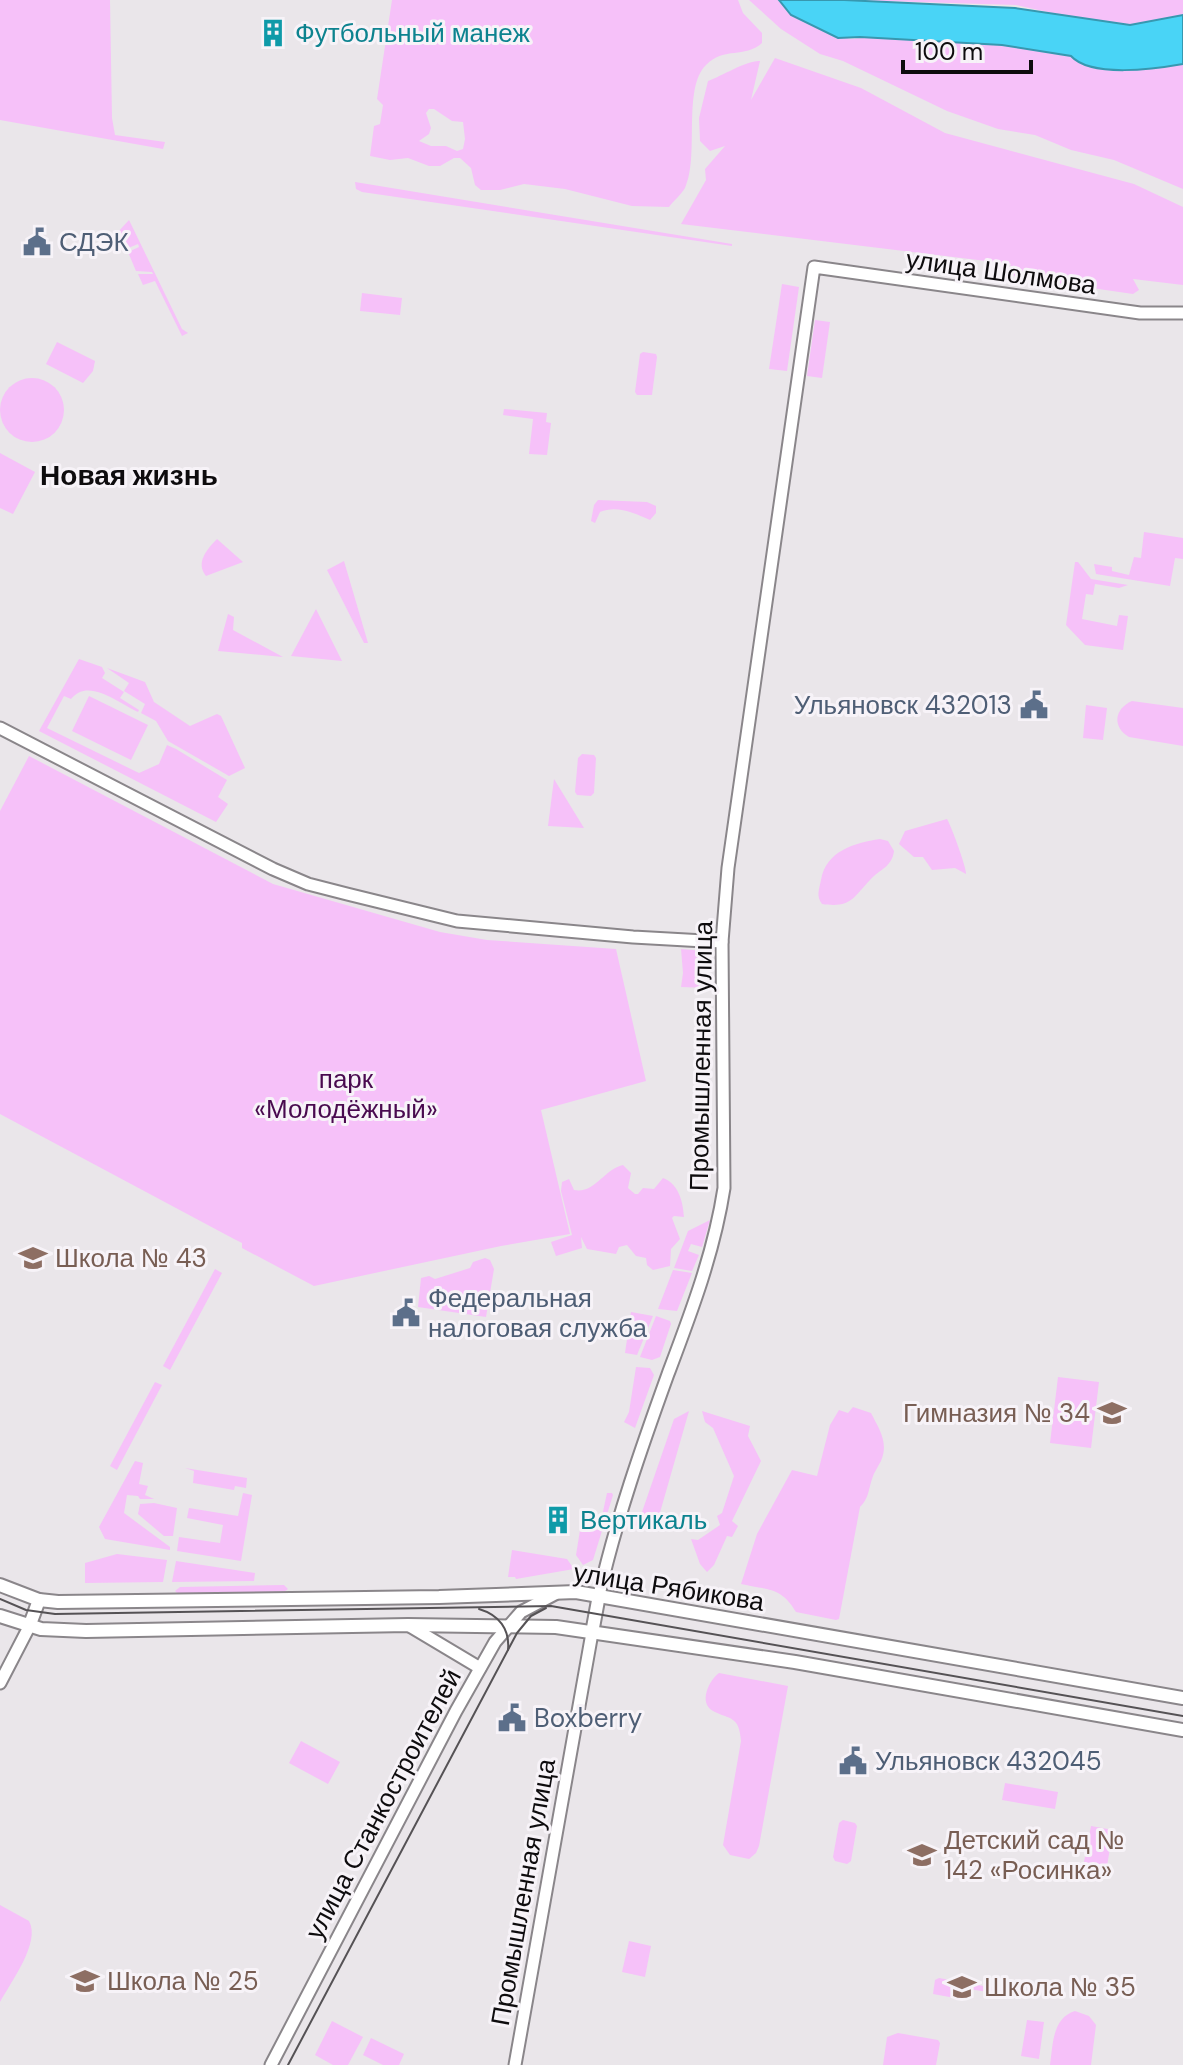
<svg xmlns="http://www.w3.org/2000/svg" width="1183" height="2065" font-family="'DM Sans',sans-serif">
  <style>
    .green { fill: #f6c1f9; fill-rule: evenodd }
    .water { fill: #49d4f6; stroke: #3798b0; stroke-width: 2 }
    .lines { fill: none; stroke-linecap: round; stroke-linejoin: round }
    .secondary-casing { stroke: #8a868a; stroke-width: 15 }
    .primary-casing { stroke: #8a868a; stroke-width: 16 }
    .secondary { stroke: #fff; stroke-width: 11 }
    .primary { stroke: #fff; stroke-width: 12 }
    .tram { stroke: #555255; stroke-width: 2 }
    .labels { text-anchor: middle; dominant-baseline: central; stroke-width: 6; stroke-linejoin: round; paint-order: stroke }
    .culture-label { font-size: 26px; fill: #0d838f; stroke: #f7f3f8; text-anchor: start }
    .service-label { font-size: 26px; fill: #4e5e75; stroke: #f7f3f8; text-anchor: start }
    .street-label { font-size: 26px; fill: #0e0c0e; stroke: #f7f3f8 }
    .park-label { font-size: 26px; fill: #490a4f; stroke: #f7f3f8 }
    .education-label { font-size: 26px; fill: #785e54; stroke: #f7f3f8; text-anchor: start }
    .neighbourhood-label { font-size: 28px; font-weight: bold; fill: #0e0c0e; stroke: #f7f3f8 }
  </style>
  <rect width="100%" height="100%" fill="#eae6ea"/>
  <g class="green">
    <path d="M0,0H110L112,118L115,135L165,142L163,149L0,120Z"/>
    <path d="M392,0H738L743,13L762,33V43C744,59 725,46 706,65C682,89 700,156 685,188C681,195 673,201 669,207L632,206L565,189L524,184L500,190H481L475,185L471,168L460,158H454L440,166H429L408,158L390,160L370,156L374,126L380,124L383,105L377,99ZM429,109H434L452,121L463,122L465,139L463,149L457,151L446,146H431L419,141L429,134L431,128L426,113Z"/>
    <path d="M749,0H778L788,9L817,26L850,39L899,35L1183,60V189L1114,160L1071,150L1035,135L998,129L947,111L843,61L820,54L781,29Z"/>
    <path d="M851,0H1183V18L1124,29L1016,5Z"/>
    <path d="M775,58L861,88L945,133L1134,184L1183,207V285L1133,279L1139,290L1133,294L1016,277L1008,272L1011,264L681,224L706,180L705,169L725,146L710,151L700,141L699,118L708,81C722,76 747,60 760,61L751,100Z"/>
    <path d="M355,182L732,244V246L362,192L356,189Z"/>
    <path d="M129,220L182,329L188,333L182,336L155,281L143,285L138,274H153L152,272L136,271L128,252L139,247L138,244L126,249L118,232Z"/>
    <path d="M782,284L799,287L787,371L769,369Z"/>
    <path d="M362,293L402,298L400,315L360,311Z"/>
    <path d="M815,320L830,322L822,378L807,376Z"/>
    <path d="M57,342L95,361L93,371L83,383L46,364Z"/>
    <path d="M643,352L656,354L657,357L652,395H637L635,392L640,354Z"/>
    <circle cx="32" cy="410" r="32"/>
    <path d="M504,409L547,413L546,422L551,423L547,455L529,454L533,419L503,415Z"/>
    <path d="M0,453L35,472L13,514L0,508Z"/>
    <path d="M598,500L647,502L656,506V513L650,520C634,513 617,505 600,512L595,523L591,521L594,505Z"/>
    <path d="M1144,532L1183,538V559L1175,558L1170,586L1096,574L1094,564L1112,567V571L1129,575L1134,557L1141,558Z"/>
    <path d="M217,539L243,562L206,576C195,563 207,549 217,539Z"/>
    <path d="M344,561L368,643H364L327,570Z"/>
    <path d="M1075,562H1078L1091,579L1128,585L1119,588L1095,584L1093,595L1086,594L1082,619L1117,626L1119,615L1128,616L1123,650L1085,645L1066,625Z"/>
    <path d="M316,609L342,661L291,656Z"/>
    <path d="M228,614L234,617L233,630L283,657L218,651Z"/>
    <path d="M79,659L102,667L105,673L102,678L124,692L120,698L139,710L138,712C119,703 88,677 71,699L64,696L47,728L139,773L159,764L167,745L176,749L227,780L218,797L228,804L216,822L39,731Z"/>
    <path d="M107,668L145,682L154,702L190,726L217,714L221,716L245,768L229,776L168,741L156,721L141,713L145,704L124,691L129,683Z"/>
    <path d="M89,696L148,725L131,760L72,731Z"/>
    <path d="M1132,701L1183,708V746L1129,737C1112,727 1114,709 1132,701Z"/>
    <path d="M1086,705L1107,708L1103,740L1083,738Z"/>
    <path d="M582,754L594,755L596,758L594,793L591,796L577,795L575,792L578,758Z"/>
    <path d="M29,756L273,884L440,932L487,940L616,949L646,1081L541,1110L570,1234L501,1246L314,1286L242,1248V1243L234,1239L0,1114V811Z"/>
    <path d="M554,779L584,828L548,826Z"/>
    <path d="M947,819C951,825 967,869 966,874L955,868L932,870L923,857H914L899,844L905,831Z"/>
    <path d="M880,839L888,841L894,851C892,867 880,869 870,880C853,898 851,908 822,904C816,896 819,890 821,880C826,851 854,843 880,839Z"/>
    <path d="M681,949L704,951L709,954V988L681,987L683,973Z"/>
    <path d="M623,1165L631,1173L628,1188L635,1194H638L643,1188L654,1189L663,1178C679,1184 683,1202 684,1217L674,1216L672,1218L680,1239L671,1249L670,1266L653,1270L647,1265L646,1258L636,1256L627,1245L619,1247L616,1254L587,1249L581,1237L582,1248L556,1256L551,1242L572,1235L561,1191L562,1182L569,1179L574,1190C595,1194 604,1169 623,1165Z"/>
    <path d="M710,1220L702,1247L691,1244L688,1251L699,1255L692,1271L674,1268L688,1231Z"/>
    <path d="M485,1258L490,1260L494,1269L486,1317L418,1307L421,1278L429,1276L435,1279L470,1268L473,1262Z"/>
    <path d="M215,1269L222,1273L170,1370L163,1366Z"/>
    <path d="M673,1270L692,1273L677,1311L658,1309Z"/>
    <path d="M631,1312L653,1316L637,1355L625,1353Z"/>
    <path d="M656,1316L670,1321L671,1324L660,1357L652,1360L640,1357Z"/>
    <path d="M636,1367L650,1368L654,1375L635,1428L624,1422L629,1412Z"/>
    <path d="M1058,1377L1099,1382L1091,1448L1050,1443Z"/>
    <path d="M155,1382L162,1385L117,1470L110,1466Z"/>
    <path d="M853,1407L871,1413C879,1429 889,1442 881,1461C878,1467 874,1472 872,1479C868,1491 869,1498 860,1507L839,1619L836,1620L796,1612C781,1586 766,1590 741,1584L757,1534L792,1470L817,1476L830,1425L839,1410L848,1413Z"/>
    <path d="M689,1411L657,1523L634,1526L642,1512L674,1419Z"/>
    <path d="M702,1411L750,1426L748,1436L761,1461L732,1521L738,1526L732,1537L727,1536L714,1565L707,1572L700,1564L691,1539L698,1540L720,1525L717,1516L722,1513L734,1476L713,1428L705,1422Z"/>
    <path d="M135,1461L143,1463L139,1484L148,1486L145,1495L154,1499H140L138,1496L127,1495L124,1513L170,1547V1550L105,1539L99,1527Z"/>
    <path d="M185,1468L247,1478L246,1488L235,1486L234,1490L193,1483L194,1471Z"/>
    <path d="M243,1493L252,1495L241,1561L177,1551L179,1537L220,1543L223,1525L187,1518L189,1508L238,1516Z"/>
    <path d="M607,1493H612L613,1495L593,1560L583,1565L576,1555L581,1524H585V1528L599,1530Z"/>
    <path d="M154,1503L177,1508L173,1536H164L138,1514L140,1504Z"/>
    <path d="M512,1550L567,1559L574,1569L516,1579L515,1577H508Z"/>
    <path d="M117,1554L167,1560L163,1582L85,1583V1563Z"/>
    <path d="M176,1561L255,1573L254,1581L172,1582Z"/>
    <path d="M284,1585L288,1589L284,1592L178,1594L175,1591L180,1587Z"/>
    <path d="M719,1673L788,1686L759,1846L756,1853L749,1859L730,1855L723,1845L741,1741C739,1715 730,1720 713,1711C698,1703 709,1680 719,1673Z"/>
    <path d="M301,1741L340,1762L328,1784L289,1763Z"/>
    <path d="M1005,1783L1058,1792L1055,1809L1002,1800Z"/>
    <path d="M843,1820L855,1823L857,1826L851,1861L847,1864L835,1861L833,1857L839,1823Z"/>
    <path d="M1091,1826L1113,1830L1107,1866L1084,1862Z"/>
    <path d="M0,1905L29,1921C41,1942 11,1982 0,2002Z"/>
    <path d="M629,1941L651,1946L645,1977L622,1972Z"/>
    <path d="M939,1978L1011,1991L1013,1996L969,1989L966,2000L933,1994L935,1980Z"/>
    <path d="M1075,2011L1089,2016L1096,2025L1091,2065H1050C1053,2045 1052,2018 1075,2011Z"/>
    <path d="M1027,2020L1044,2022L1039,2059L1021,2056Z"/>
    <path d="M332,2021L363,2037L348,2065H333L315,2055Z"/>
    <path d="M898,2033L938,2040L940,2043L936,2065H883L887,2037Z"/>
    <path d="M371,2038L404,2054L399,2065H383L363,2055Z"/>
  </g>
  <path class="water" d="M779,0H844L1015,8L1130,25L1183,15V64C1155,69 1091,78 1071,56L1002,45L860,37L838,38L791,15Z"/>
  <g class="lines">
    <defs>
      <g id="secondary">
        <path d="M0,728L273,869L308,884L347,894L457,921L633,937L722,942"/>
        <path d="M599,1595C616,1520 642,1446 668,1374C691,1313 714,1253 724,1188L722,942L728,868L814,267L1140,313H1183"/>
        <path d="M408,1625L480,1668"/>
        <path d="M0,1683L29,1627"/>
        <path d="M271,2065L456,1711L495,1642L521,1612L555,1594"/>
        <path d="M515,2065L592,1633"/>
      </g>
      <g id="primary">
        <path d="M0,1585L39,1600L58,1602L439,1597L576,1592L1183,1698"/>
        <path d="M0,1616L41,1629L86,1631L408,1625L556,1627L795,1662L1183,1730"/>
        <path d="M29,1627L39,1600"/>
        <path d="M592,1633L599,1595"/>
      </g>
    </defs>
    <use href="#secondary" class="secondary-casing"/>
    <use href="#primary" class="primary-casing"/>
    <use href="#secondary" class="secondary"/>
    <use href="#primary" class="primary"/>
    <g class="tram">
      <path d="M0,1599L26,1610L55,1614L551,1606L1183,1716"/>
      <path d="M479,1609C499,1615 510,1629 508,1650"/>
      <path d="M288,2065L517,1633L531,1616L546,1608"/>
    </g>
  </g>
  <defs>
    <symbol id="building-bare" viewBox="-9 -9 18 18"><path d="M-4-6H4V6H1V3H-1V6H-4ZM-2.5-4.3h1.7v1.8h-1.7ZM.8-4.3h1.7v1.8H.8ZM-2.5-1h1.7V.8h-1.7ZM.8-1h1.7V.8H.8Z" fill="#0f9aa8" stroke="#f7f3f8" stroke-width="2.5" paint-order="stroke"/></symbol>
    <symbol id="civic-bare" viewBox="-9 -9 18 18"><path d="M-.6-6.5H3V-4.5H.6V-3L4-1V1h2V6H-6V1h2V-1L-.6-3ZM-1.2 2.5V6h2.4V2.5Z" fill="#5c6f8a" stroke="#f7f3f8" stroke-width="2.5" paint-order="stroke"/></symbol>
    <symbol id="school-bare" viewBox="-9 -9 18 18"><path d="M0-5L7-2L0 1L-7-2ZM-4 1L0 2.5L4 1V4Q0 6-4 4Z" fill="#8d6e63" stroke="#f7f3f8" stroke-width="2.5" paint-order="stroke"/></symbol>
  </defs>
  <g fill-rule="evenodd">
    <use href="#building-bare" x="253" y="13" width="40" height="40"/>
    <use href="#civic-bare" x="17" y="222" width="40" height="40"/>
    <use href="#civic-bare" x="1014" y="685" width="40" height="40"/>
    <use href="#school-bare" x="13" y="1238" width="40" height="40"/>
    <use href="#civic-bare" x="386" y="1293" width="40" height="40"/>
    <use href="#school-bare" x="1092" y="1393" width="40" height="40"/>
    <use href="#building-bare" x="538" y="1500" width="40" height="40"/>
    <use href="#civic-bare" x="492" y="1698" width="40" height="40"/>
    <use href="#civic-bare" x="833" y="1741" width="40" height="40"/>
    <use href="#school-bare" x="902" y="1835" width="40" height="40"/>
    <use href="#school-bare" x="65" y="1961" width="40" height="40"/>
    <use href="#school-bare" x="942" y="1967" width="40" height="40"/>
  </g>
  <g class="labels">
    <g class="culture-label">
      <text x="295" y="33">Футбольный манеж</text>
      <text x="580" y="1520">Вертикаль</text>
    </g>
    <g class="service-label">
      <text x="59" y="242">СДЭК</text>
      <text x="1012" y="705" text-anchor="end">Ульяновск 432013</text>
      <text x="428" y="1298">Федеральная<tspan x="428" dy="30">налоговая служба</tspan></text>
      <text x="534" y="1718">Boxberry</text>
      <text x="875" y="1761">Ульяновск 432045</text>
    </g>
    <g class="street-label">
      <text transform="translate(1001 272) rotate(8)">улица Шолмова</text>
      <text transform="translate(701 1056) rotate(-89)">Промышленная улица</text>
      <text transform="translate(669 1587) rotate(9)">улица Рябикова</text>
      <text transform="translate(383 1804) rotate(-62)">улица Станкостроителей</text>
      <text transform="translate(523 1892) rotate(-80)">Промышленная улица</text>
    </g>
    <g class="park-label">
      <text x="346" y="1079">парк<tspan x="346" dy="30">«Молодёжный»</tspan></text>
    </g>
    <g class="education-label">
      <text x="55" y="1258">Школа № 43</text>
      <text x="1090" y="1413" text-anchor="end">Гимназия № 34</text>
      <text x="944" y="1840">Детский сад №<tspan x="944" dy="30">142 «Росинка»</tspan></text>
      <text x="107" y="1981">Школа № 25</text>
      <text x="984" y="1987">Школа № 35</text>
    </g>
    <g class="neighbourhood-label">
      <text x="129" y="475">Новая жизнь</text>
    </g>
  </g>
  <path d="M903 60v12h128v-12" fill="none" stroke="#0e0c0e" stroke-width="4"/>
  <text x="915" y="60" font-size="24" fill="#0e0c0e" stroke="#f7f3f8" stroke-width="6" paint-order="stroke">100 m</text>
</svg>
